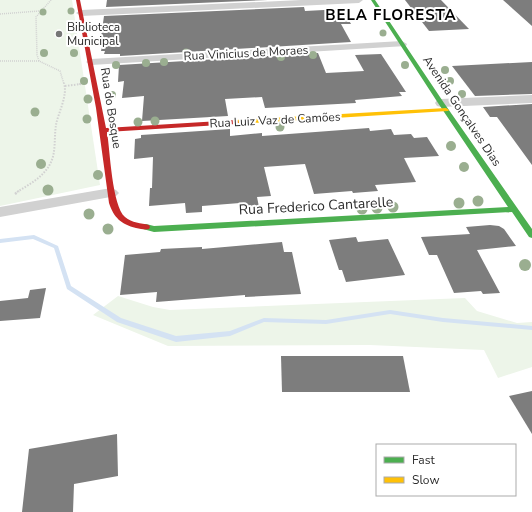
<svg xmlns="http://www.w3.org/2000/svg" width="532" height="512" font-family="'Nunito Sans',sans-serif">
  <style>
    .green { fill: #edf5e9 }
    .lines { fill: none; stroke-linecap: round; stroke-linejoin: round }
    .stream { fill: #d4e2f3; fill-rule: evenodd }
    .building { fill: #7d7d7d }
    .path-far2 { stroke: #d1d1d1; stroke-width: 1.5; stroke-dasharray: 1 1; stroke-linecap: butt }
    .path-far1 { stroke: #d1d1d1; stroke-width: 2; stroke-dasharray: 1.5 1.5; stroke-linecap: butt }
    .path { stroke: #d1d1d1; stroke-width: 2.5; stroke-dasharray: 2 2; stroke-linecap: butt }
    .street { fill: #d1d1d1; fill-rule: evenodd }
    .fast { fill: #4caf50; fill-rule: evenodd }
    .slow { fill: #ffc107; fill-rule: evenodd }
    .jam { fill: #c62828; fill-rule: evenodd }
    .tree { fill: #9aae90 }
    .poi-dot { fill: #767676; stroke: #fff; stroke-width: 1.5 }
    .labels { text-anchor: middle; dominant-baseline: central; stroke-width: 4; stroke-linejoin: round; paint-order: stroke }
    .far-poi-label { font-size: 12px; fill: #2c2c2c; stroke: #fff; text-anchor: start }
    .far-street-label { font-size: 12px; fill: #2c2c2c; stroke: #fff }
    .street-label { font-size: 14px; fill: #2c2c2c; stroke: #fff }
    .far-district-label { font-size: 15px; font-weight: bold; letter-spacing: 1px; fill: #000; stroke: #fff }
  </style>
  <rect width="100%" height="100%" fill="#fff"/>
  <g class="green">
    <path d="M0,0H72L100,185L0,206Z"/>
    <path d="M118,296L153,307L170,310L465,298L477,311L517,323L532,322V367L498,378L484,350L370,345L168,346L93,315Z"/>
  </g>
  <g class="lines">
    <path class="stream" d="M34,235L58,246L71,286L121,318L176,336L230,331L264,318L326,320L390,310L443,318L532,326V330L443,322L390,314L326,324L264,322L230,336L176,342L117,322L67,289L54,248L33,239L0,243V239Z"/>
  </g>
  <g class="building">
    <path d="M107,0H268L106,7Z"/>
    <path d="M405,0H441L469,29L429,31Z"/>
    <path d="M503,0H532V26Z"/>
    <path d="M304,7L305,11L343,9L351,24H341L351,42L120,56V54H104L105,51H101L104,37H101L104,16Z"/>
    <path d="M318,53L326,73L364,71L355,55L381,54L406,92H399L402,96L355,100L356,103L265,108L262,97L225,99L228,116L142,121L144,96L122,98L124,81L118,82L119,65Z"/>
    <path d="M532,62V94L475,96L452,66Z"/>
    <path d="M532,104V165L497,117H490L483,107Z"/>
    <path d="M369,128L370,131L391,129L394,135L411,134L414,138L427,137L439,156L404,158L416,182L375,185L378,191L353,193L352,191L314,194L305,164L264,167L271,196L257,197L259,207L241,208L240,203L202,206V212L186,213L185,203L149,206L150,188H152L153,157L134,159L135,139L141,138V135L230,129V136L262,133V136Z"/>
    <path d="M490,225L499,226L504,229L516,246L477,250L500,293L483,294L481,291L454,293L437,255H429L421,237L470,234L466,227Z"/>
    <path d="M356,237L358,242L388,239L405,275L346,282L342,270H339L329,240Z"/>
    <path d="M282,242L284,252H292L301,294L245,297V295L156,302L157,292L120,295L125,255L160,252L161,249L202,247V249Z"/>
    <path d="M46,288L40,318L0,321V301L28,298L30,290Z"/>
    <path d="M281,356H403L410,392H282Z"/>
    <path d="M532,391V434L509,396Z"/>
    <path d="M117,434L118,476L74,484L73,512H22L29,449Z"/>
  </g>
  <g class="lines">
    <g class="path-far2">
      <path d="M51,0L36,17L37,55L39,61L60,71L64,84"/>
      <path d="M0,14L39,11"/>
      <path d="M0,61H39"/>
      <path d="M79,84H81"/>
    </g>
    <g class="path-far1">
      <path d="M65,86L81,84"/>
      <path d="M17,192C30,184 45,176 51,162C56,152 54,137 56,125C58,113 68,96 64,83"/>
    </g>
    <path class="path" d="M15,194L19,191"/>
    <g class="street">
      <path d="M301,0H363L359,3L81,16L76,13L81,10Z"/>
      <path d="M402,41L407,44L406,46L91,65L86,62L91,59Z"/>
      <path d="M532,95V103L441,107L437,106L435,103L437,100L441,99Z"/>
      <path d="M111,188L116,190L119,193L116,196L0,217V207Z"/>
    </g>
    <path class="fast" d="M371,0H375L444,103L532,229V238L529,237L512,212L154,232L143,229L142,227L143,225L146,224L154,226L508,207L438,103Z"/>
    <path class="slow" d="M446,108L449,110L448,111L236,124L233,122L236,120Z"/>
    <path class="jam" d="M76,0H80L106,128L236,120L239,122L236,124L107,132C110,150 112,206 125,217C132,223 141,223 149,225L150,227L149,229C145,230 141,229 136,228C121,224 114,218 109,203L96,108Z"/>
  </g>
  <g class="tree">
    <circle cx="71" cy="11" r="3.5"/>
    <circle cx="43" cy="12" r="3.5"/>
    <circle cx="383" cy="33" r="3.5"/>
    <circle cx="186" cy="52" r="3.5"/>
    <circle cx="44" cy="53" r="4"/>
    <circle cx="74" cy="53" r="4"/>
    <circle cx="313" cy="55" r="4"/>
    <circle cx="281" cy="57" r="4"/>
    <circle cx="164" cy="62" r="4"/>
    <circle cx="146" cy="63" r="4"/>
    <circle cx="116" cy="65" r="4"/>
    <circle cx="405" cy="65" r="4"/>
    <circle cx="445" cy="70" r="4"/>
    <circle cx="84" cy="81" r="4"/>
    <circle cx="450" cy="81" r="4"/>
    <circle cx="462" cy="94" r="4"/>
    <circle cx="112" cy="95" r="4"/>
    <circle cx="88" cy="99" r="4.5"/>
    <circle cx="35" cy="112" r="4.5"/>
    <circle cx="87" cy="119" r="4.5"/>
    <circle cx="155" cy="121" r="4.5"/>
    <circle cx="138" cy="122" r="4.5"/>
    <circle cx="280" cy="127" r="4.5"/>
    <circle cx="451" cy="146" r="5"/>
    <circle cx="41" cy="164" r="5"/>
    <circle cx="464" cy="167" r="5"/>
    <circle cx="98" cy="175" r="5"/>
    <circle cx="48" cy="190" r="5.5"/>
    <circle cx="478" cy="201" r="5.5"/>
    <circle cx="459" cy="203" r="5.5"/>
    <circle cx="393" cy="207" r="5.5"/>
    <circle cx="377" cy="208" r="5.5"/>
    <circle cx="362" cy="209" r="5.5"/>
    <circle cx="89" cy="214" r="5.5"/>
    <circle cx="108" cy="229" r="5.5"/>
    <circle cx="525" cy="265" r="6"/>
  </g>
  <circle class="poi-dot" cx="59" cy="34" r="4"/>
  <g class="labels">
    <g class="far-poi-label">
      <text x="67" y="27">Biblioteca<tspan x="67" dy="14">Municipal</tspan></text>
    </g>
    <g class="far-street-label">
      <text transform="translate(246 53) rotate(-3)">Rua Vinicius de Moraes</text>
      <text transform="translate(111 108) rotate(81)">Rua do Bosque</text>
      <text transform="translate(462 111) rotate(56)">Avenida Gonçalves Dias</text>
      <text transform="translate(275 120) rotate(-3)">Rua Luiz Vaz de Camões</text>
    </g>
    <g class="street-label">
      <text transform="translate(316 206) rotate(-3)">Rua Frederico Cantarelle</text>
    </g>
    <g class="far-district-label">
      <text x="391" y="15">BELA FLORESTA</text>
    </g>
  </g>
  <rect x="376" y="444" width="140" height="52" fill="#ffffff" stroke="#ababab"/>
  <rect x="384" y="457" width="20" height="6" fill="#4caf50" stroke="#ababab"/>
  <text x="412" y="464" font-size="12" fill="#2c2c2c">Fast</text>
  <rect x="384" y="477" width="20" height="6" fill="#ffc107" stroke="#ababab"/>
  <text x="412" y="484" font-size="12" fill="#2c2c2c">Slow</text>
</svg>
